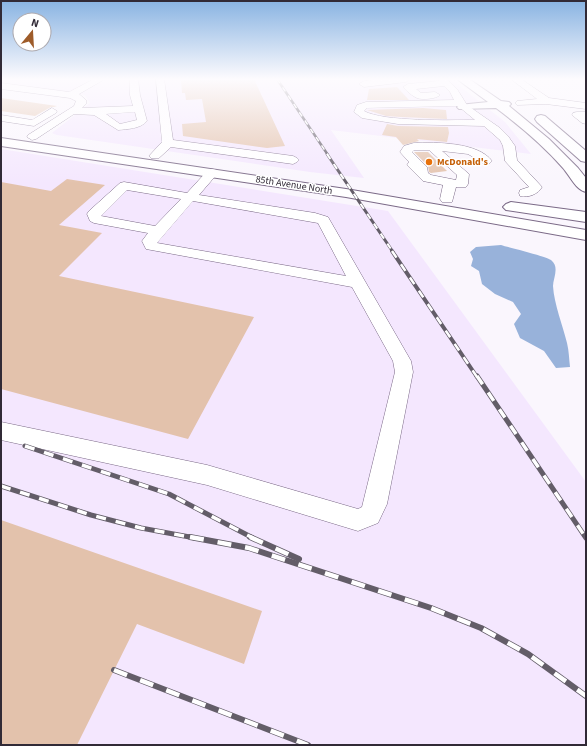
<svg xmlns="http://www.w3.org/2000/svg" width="587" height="746" font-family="'Source Sans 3',sans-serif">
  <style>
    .built { fill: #f4e7fe }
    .water { fill: #98b2da }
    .building { fill: #e3c2ac }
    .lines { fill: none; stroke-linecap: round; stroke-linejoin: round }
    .minor-casing { stroke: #7b6a87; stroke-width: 1 }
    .major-casing { stroke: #7b6a87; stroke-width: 2 }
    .highway-casing { stroke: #7b6a87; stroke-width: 2 }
    .minor { fill: #fff; fill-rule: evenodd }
    .major { fill: #fff; fill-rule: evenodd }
    .highway { fill: #fff; fill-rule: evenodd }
    .rail-far4-casing { stroke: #635d68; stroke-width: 2.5 }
    .rail-far3-casing { stroke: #635d68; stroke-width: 3 }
    .rail-far2-casing { stroke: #635d68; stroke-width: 4 }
    .rail-far1-casing { stroke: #635d68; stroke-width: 5 }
    .rail-casing { stroke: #635d68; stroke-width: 6 }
    .rail-far4 { stroke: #fff; stroke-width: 1.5; stroke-dasharray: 5; stroke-linecap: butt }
    .rail-far3 { stroke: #fff; stroke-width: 2; stroke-dasharray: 6; stroke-linecap: butt }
    .rail-far2 { stroke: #fff; stroke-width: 2.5; stroke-dasharray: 8; stroke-linecap: butt }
    .rail-far1 { stroke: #fff; stroke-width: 3.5; stroke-dasharray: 10; stroke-linecap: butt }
    .rail { stroke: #fff; stroke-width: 4.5; stroke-dasharray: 14; stroke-linecap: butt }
    .food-dot { fill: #e8710a; stroke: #fff; stroke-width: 1.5 }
    .labels { text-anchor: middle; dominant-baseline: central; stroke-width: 3; stroke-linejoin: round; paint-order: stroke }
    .far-food-label { font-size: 10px; font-weight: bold; fill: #c56008; stroke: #fff; text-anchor: start }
    .far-street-label { font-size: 10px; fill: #312a36; stroke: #fff }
  </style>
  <rect width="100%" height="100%" fill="#faf6fd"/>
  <g class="built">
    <path d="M1,79H451L505,122L531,154L331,130L364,178L310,172L57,135L52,133L90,103L85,95L1,82Z"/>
    <path d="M1,149L388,211L586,482V745H1Z"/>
  </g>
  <path class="water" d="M501,245C510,248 545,256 551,260C560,267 553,278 553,286C554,304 563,326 567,343C569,351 569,359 570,367L556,368L544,351L520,338L514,324L521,314L513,302L495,294L482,284L479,271L471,266L473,259L470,252L476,247Z"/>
  <g class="building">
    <path d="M194,79H254L285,146L267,148L183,136L182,124L206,122L202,99L186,100L185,93H182L181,80Z"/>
    <path d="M397,87L409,100H367L369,89Z"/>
    <path d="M1,98L57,106L54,107H51L35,116L1,111Z"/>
    <path d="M423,108L446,110L447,119L401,117L386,116L367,110Z"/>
    <path d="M387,124L398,126L448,127L449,133L447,142L417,139L419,141L403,145L396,137L382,135Z"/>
    <path d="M414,152H428L447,171L431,173L429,172L428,166Z"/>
    <path d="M67,179L105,185L59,225L102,233L59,276L254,317L188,439L1,389V182L51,191Z"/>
    <path d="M1,520L262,611L244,664L137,624L77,745H1Z"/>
  </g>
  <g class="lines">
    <defs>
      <g id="minor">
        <path d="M94,79H105L79,94L86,100V104L82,108L133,106L130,95V79H138L140,95L147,121C140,129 128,129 118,130L94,115L74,114L36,139L32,140L27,137L28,135L74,106L76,101L70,98L1,89V83L69,92ZM135,112L137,120L120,124L106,114Z"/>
        <path d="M156,79H164L173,140L293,156L297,158L299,160L297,162L293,164L171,147L159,158H151L149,156L162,142Z"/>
        <path d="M383,79H410L406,82L364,87L359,84L364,81Z"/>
        <path d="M438,79H447L457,89L467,105L500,128L508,136L515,146L517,160L542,187C538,194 529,198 520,196L519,193L520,190L529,187L505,161L503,146L500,140L484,126L398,124L362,118L354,112L357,105L366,102L454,100L450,92L444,86L416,89L421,93L435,92L440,95C436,99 422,100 417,98C412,96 407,91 403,87L408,84L439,81ZM458,106L475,120C450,120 384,122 364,111L367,108Z"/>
        <path d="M511,79H521L549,98L586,103V109L546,104L517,105L515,103L517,101L537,99Z"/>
        <path d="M52,108L57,111L56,113L34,126L1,121V115L32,120Z"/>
        <path d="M577,112H586V124L582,123L572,115L573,113Z"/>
        <path d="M414,143C436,142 478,142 492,161L490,163L486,165L468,154L442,151L469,174L468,184L466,187H456L452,202H442L440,199L443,185L423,181L407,165L409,162L400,152L404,146ZM414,150H429L457,175L456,180L431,175L428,173L427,167L412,152Z"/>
        <path d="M212,169L216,170L218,173L199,195L315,213L328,217L411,361L413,372L387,504L378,523L358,531L207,485L1,440V422L207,465L358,509L362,507L395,372L393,361L352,287L146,249L142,241L148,233L94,223L90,221L87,214L89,211L120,183L124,182L187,193L208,170ZM127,190L181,199L155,226L101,216ZM193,201L318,223L346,276L157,243Z"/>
      </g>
      <g id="major">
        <path d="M1,138L346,189L586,230V240L346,197L1,146Z"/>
        <path d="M511,202L586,212V222L506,210L503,207L506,204Z"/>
      </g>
      <g id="highway">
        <path d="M457,79H469L501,101L509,102L511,104L509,106L549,139L578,168L586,178V192C576,190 570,176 563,168C543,145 520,126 496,108L459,109L457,107L459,105L488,102Z"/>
        <path d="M541,115L545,116L586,151V162L581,161L537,122L535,119L537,116Z"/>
      </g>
    </defs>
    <use href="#minor" class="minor-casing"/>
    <use href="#major" class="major-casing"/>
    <use href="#highway" class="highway-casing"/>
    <use href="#minor" class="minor"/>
    <use href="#major" class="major"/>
    <use href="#highway" class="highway"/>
    <defs>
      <path id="rail-far4" d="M277,79L328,155"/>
      <path id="rail-far3" d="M327,154L393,252"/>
      <path id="rail-far2" d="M392,251L477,377"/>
      <g id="rail-far1">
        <path d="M477,376L586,538"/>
        <path d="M25,446L169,494L253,538"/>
        <path d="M1,486L91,515L141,528L195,538"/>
      </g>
      <g id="rail">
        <path d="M190,537L249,548L431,608L481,628L528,654L586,696"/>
        <path d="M250,537L299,559"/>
        <path d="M114,670L308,745"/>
      </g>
    </defs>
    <use href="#rail-far4" class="rail-far4-casing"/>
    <use href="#rail-far3" class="rail-far3-casing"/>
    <use href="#rail-far2" class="rail-far2-casing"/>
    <use href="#rail-far1" class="rail-far1-casing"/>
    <use href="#rail" class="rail-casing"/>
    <use href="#rail-far4" class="rail-far4"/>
    <use href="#rail-far3" class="rail-far3"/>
    <use href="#rail-far2" class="rail-far2"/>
    <use href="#rail-far1" class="rail-far1"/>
    <use href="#rail" class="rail"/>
  </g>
  <linearGradient id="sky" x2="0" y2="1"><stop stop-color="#88b3e2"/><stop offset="0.43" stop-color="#fdfbfe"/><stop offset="1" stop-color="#fdfbfe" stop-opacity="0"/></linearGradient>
  <rect width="587" height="184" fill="url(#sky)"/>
  <circle class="food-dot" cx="429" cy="162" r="4"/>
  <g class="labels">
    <g class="far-food-label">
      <text x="437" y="162">McDonald's</text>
    </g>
    <g class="far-street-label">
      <text transform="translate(294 185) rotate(9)">85th Avenue North</text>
    </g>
  </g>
  <rect width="587" height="746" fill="none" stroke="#312a36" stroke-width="4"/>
  <g transform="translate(32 32) rotate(18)"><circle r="19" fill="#ffffff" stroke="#adaaaf"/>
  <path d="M0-3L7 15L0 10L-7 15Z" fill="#9e5c2a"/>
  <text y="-6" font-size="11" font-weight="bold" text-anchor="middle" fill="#312a36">N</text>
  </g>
</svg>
